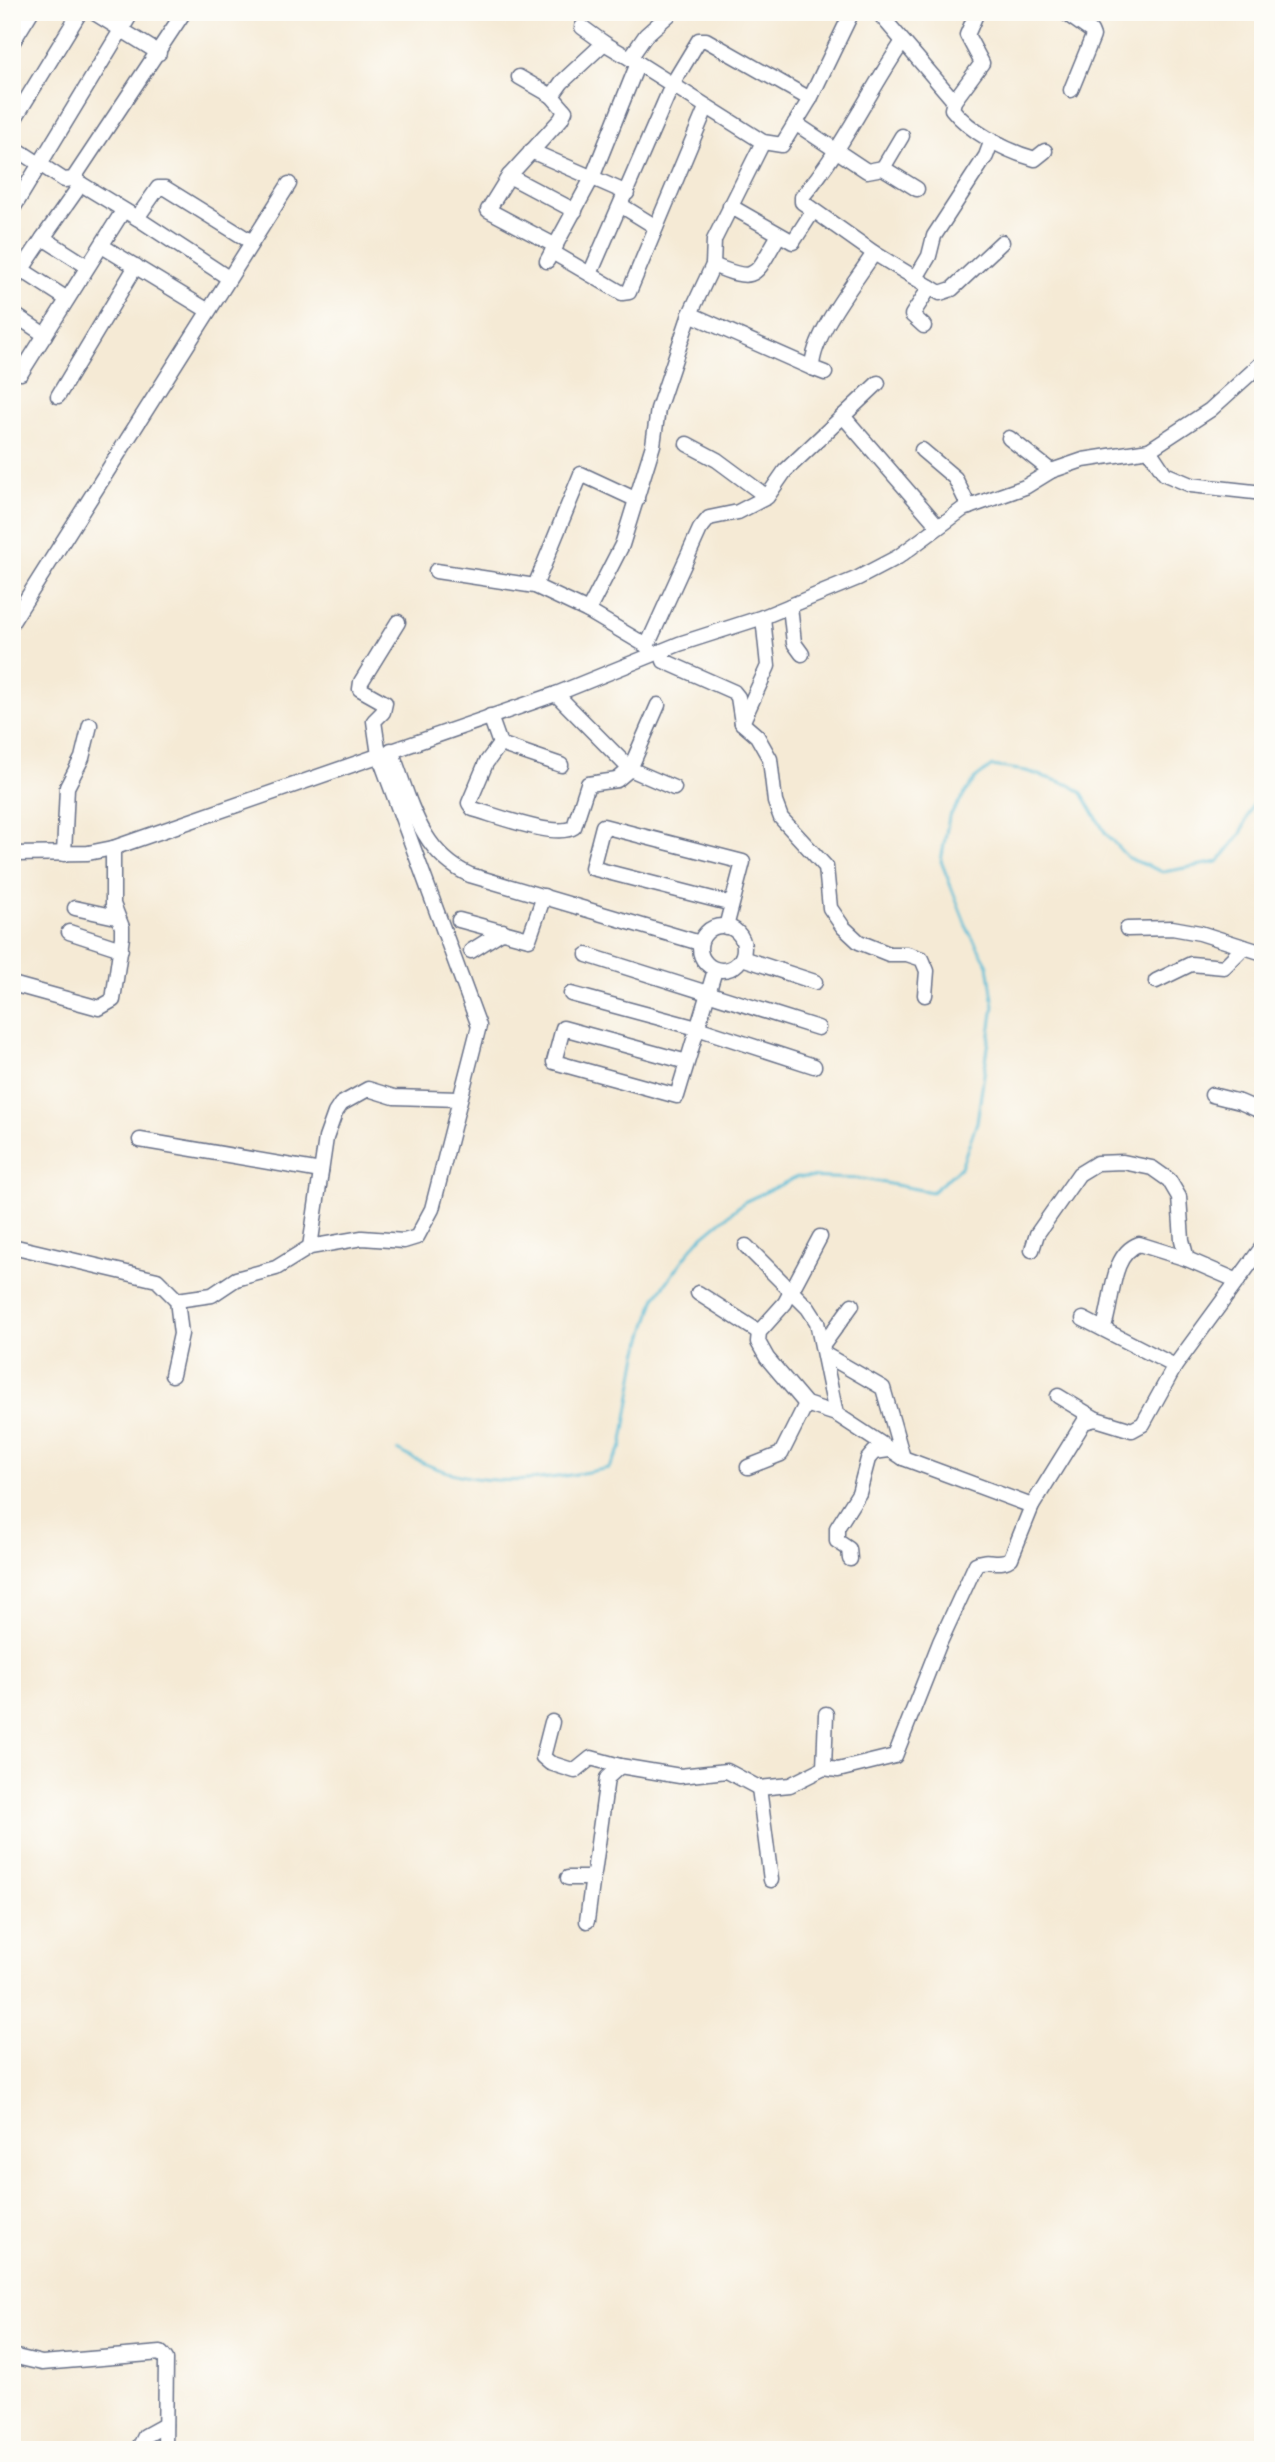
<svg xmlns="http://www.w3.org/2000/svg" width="1275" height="2462" font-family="Mali,sans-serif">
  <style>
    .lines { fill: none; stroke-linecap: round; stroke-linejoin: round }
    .stream { stroke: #58bbd6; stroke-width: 2.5 }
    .minor-casing { stroke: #677088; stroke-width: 17 }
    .minor { stroke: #fff; stroke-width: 14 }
  </style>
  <rect width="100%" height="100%" fill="#fdfcf7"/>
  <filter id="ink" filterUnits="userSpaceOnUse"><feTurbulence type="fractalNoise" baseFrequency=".0143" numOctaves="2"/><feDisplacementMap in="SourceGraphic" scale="14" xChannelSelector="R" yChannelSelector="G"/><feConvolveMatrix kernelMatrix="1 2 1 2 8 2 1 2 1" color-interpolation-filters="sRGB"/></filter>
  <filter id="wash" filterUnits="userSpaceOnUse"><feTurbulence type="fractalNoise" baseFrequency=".00686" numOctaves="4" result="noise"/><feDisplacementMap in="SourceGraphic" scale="28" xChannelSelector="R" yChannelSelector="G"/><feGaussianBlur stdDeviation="1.57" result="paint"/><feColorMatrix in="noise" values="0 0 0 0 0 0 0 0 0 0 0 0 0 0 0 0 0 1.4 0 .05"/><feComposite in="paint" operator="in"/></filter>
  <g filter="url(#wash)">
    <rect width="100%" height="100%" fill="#f5ead5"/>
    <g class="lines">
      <path class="stream" d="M398,1450C467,1492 533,1483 609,1468L622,1447L638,1354L656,1297L697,1241L744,1202L797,1177L863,1179L932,1192L961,1167L977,1122L994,1006L988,965L968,930L941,861L949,817L975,779L992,766L1026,771L1070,785L1082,793L1106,834L1128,858L1163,872L1218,862L1241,834L1263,777"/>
    </g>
  </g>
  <g filter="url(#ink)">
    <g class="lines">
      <defs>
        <g id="minor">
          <path d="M93,12L159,53"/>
          <path d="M878,12L954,101"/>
          <path d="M977,12L967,35L982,63L954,101L952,109C970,132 1006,151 1035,159L1045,151"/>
          <path d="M1064,12L1091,31L1093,36L1071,90"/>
          <path d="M582,27L604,43"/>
          <path d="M12,43L31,12"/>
          <path d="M902,43C868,93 842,150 802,197V202L874,253L940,293L952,289L1002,242"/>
          <path d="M630,58L646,35L672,12"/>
          <path d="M638,63L763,142L782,145L810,99L852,12"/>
          <path d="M519,77L552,96L565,111L561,119L509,176L488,210L556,246"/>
          <path d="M12,123L80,12"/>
          <path d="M795,123L867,171L883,168L917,189"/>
          <path d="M763,142L714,240L713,265L690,314L812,368"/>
          <path d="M12,146L64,180L73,179L184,12"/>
          <path d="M531,151L627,193"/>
          <path d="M883,168L902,136"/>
          <path d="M509,176L575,211"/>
          <path d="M73,179L137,218L158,188H165L250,241"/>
          <path d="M81,184L43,238L87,266"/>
          <path d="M622,206L656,227"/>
          <path d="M730,206L793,242L813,211"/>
          <path d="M12,210L132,12"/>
          <path d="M137,218L227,277"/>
          <path d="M102,246L207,310"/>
          <path d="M552,252L622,293L629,292L706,108"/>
          <path d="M547,261L592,178L638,63L604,43L562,82L552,96"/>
          <path d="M713,265C759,285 755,274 779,235"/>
          <path d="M22,270L67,299"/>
          <path d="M590,274L673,83L699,40H706L810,99"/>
          <path d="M916,278L929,256L934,236L986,156L992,140"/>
          <path d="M12,284L43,238"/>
          <path d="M12,313L45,335"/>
          <path d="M924,326L912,315L930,287"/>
          <path d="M21,373L123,211"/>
          <path d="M825,373L812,368C812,335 856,281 874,253"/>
          <path d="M58,396L136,266"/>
          <path d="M843,416L938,526"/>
          <path d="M1009,438L1051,471"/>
          <path d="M687,444L717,460L767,497L785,471L878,383"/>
          <path d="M922,450L955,478L969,507"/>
          <path d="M1149,450L1165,474L1191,485L1263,493"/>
          <path d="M436,571L535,586L588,611L647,646"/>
          <path d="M535,586L581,474L637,500"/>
          <path d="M790,606L794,643L802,654"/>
          <path d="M588,611L622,545L653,445L658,409L690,314"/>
          <path d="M12,622L289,184"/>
          <path d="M650,652L647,646L700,529L709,518L738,512L767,497"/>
          <path d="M662,653L664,661L734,692L738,697L742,723L757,736L770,759L775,802L781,818L826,867L830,908L843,927L859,942L889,954H907L922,959L927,971L925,995"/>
          <path d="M556,694L630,769L674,788"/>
          <path d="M490,716L500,744L486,763L469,803L473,809C495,815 556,839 574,827L588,784L617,780L630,769L658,705"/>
          <path d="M742,723L768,666L763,617"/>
          <path d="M500,744L561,765"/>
          <path d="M391,750C410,799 419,852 470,875L700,943"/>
          <path d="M12,854L88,853L113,848L556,694L679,644L763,617L858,578L898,557L963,509L1025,487L1051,471L1083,460L1149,450L1210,410L1263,362"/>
          <path d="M64,854L67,787L82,758L90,725"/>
          <path d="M75,908L116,917"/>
          <path d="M459,920L529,939L544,896"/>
          <circle cx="722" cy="948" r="22"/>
          <path d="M726,927L743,862L603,826L592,868L732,904"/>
          <path d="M1127,929L1172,928L1200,933L1263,953"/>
          <path d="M69,932L121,949"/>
          <path d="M471,951L503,931"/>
          <path d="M587,955L818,1028"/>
          <path d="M742,958L815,982"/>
          <path d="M1156,981L1191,964L1224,967L1244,947"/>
          <path d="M12,984L99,1008L113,1000L122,937V927L113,904V848"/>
          <path d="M571,994L697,1028L814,1066"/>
          <path d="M687,1062L563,1028L554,1062L677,1096L715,970"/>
          <path d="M1212,1095L1240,1102L1263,1112"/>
          <path d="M140,1140L321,1171"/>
          <path d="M820,1237L785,1303L759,1332L758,1342L767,1358L806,1404L836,1414L903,1458L1032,1506"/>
          <path d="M12,1246L157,1280L177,1300L212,1295L236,1279L276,1268L310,1247L362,1238L404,1241L417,1237L432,1209L479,1026L379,755L374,721L383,712L385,703L360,689L361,682L398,622"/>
          <path d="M746,1246L808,1308L817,1322L836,1414"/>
          <path d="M310,1247L326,1138L335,1113L341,1104L368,1089L394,1097L459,1099"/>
          <path d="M1032,1250L1037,1234L1079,1174L1097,1163L1123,1162L1152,1168L1169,1180L1179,1197L1182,1240L1187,1259"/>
          <path d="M698,1293L759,1332"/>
          <path d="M1083,1319L1175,1366"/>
          <path d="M1103,1329C1114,1302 1109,1255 1139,1244L1187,1259L1238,1281"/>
          <path d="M823,1345L852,1305"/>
          <path d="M826,1355L883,1388L903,1458"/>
          <path d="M172,1375L181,1334L177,1300"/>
          <path d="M1058,1396L1096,1419"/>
          <path d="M748,1467L781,1454L806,1404"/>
          <path d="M850,1559L849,1549L837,1541V1528L859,1493L868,1459L874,1452L889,1450"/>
          <path d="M552,1722L543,1757L550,1763L575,1771L591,1758L620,1766"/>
          <path d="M824,1768L826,1714"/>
          <path d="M759,1788L771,1880"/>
          <path d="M568,1878H589L594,1873L607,1778L620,1766L680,1776L727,1771L759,1788L790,1785L824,1768L838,1770L895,1756L940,1642L976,1564C987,1557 1001,1567 1011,1558L1032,1506L1084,1422L1096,1419L1132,1430L1143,1424L1175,1366L1263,1246"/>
          <path d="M587,1921L593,1876"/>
          <path d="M12,2356L42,2363L161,2353L166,2359L165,2450"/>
          <path d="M138,2450L145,2436L165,2425"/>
        </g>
      </defs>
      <use href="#minor" class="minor-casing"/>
      <use href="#minor" class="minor"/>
    </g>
  </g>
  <rect width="1275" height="2462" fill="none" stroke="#fdfcf7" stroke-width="42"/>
</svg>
